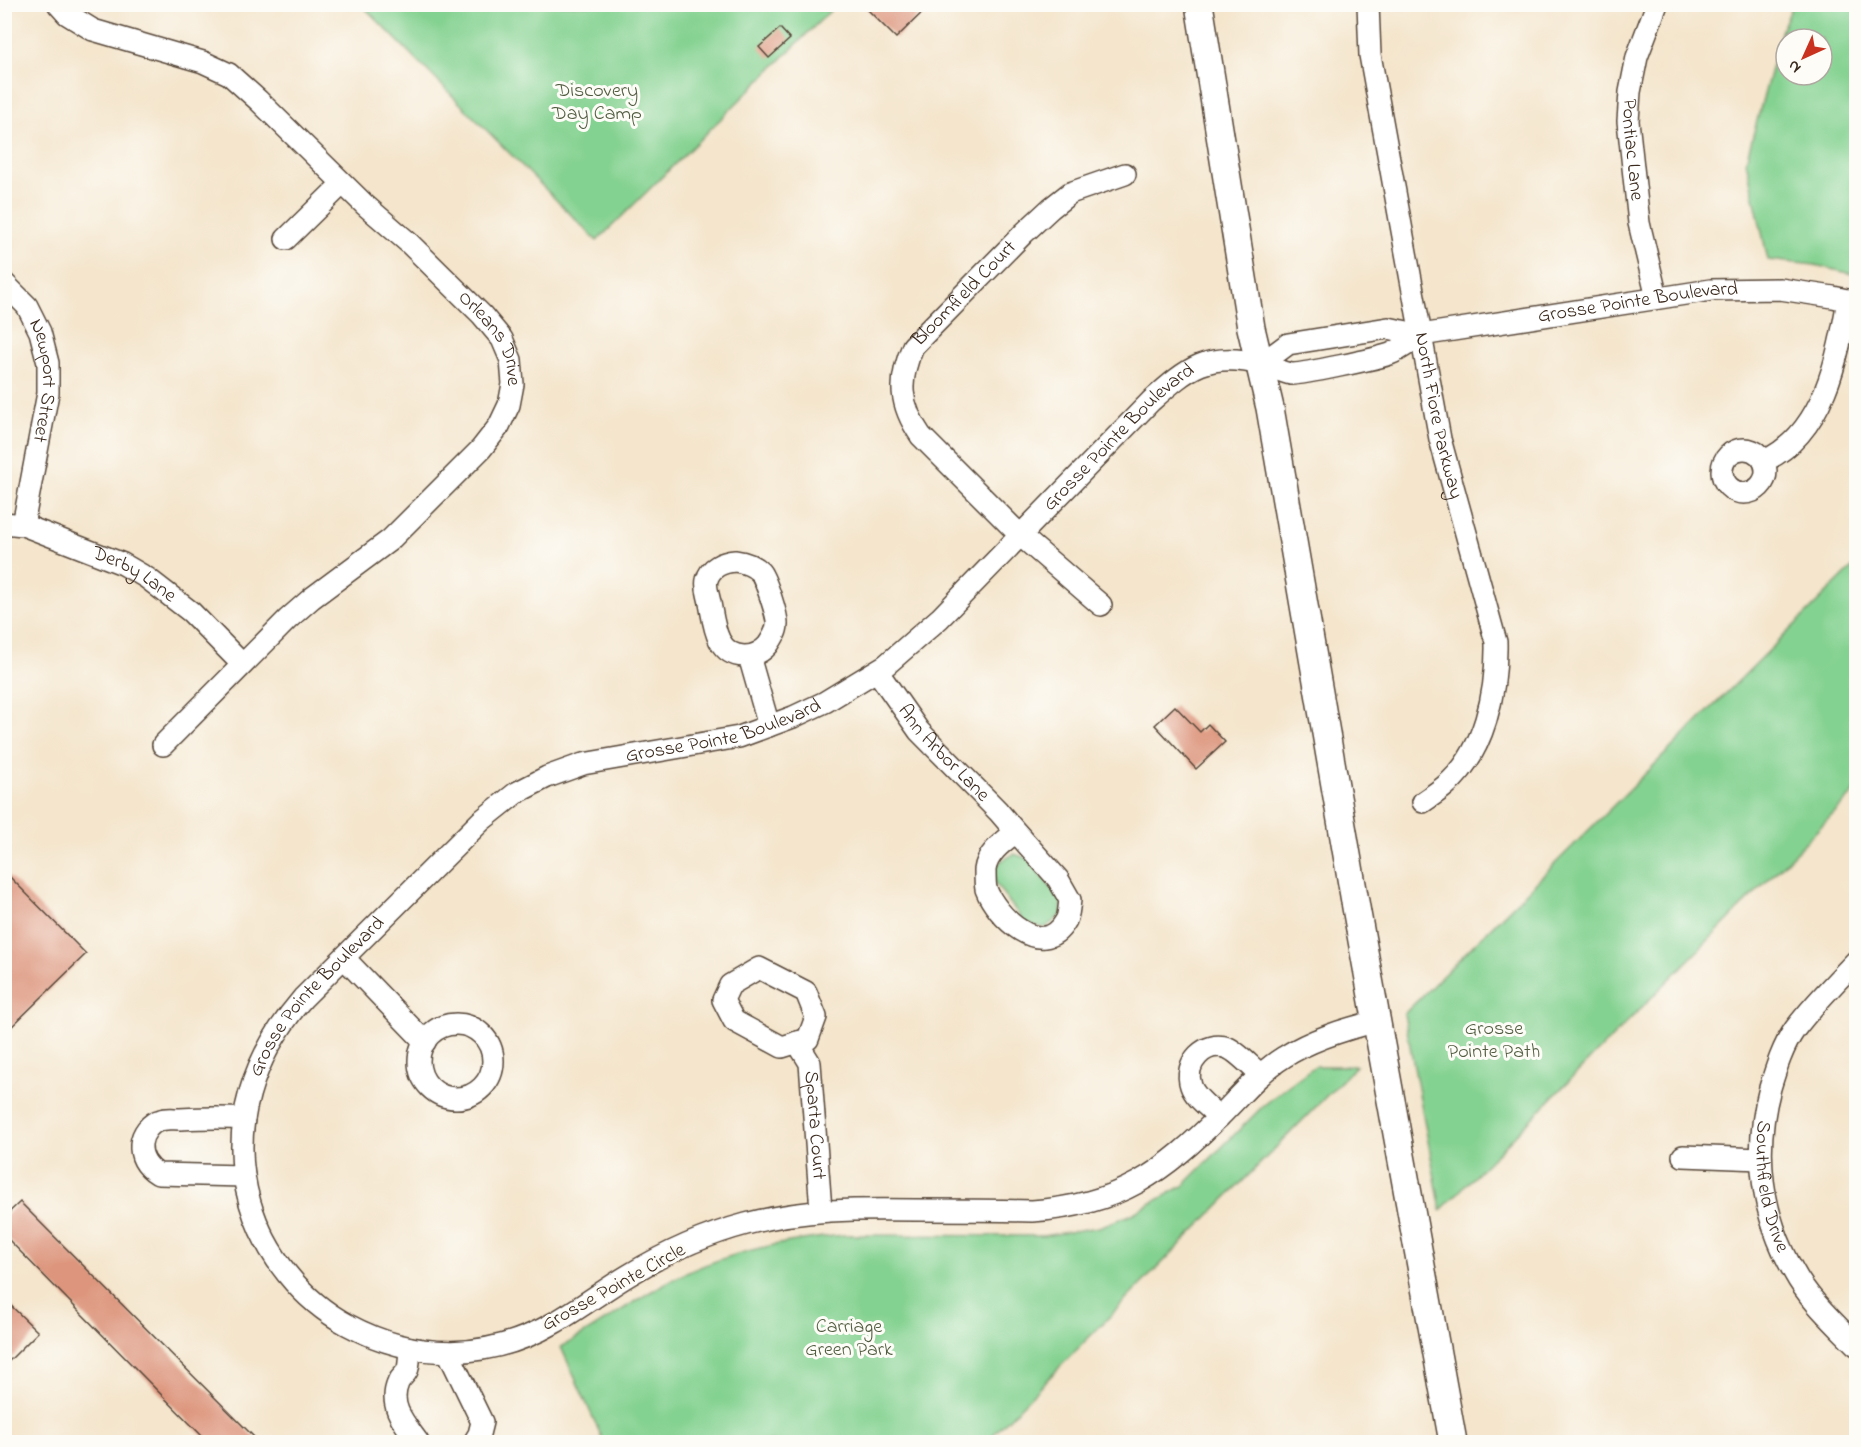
<svg xmlns="http://www.w3.org/2000/svg" width="1861" height="1447" font-family="'Indie Flower',sans-serif">
  <style>
    .green { fill: #84d291; stroke: #607e58; stroke-width: 1.5; fill-rule: evenodd }
    .building { fill: #dd957d }
    .lines { fill: none; stroke-linecap: round; stroke-linejoin: round }
    .minor-casing { stroke: #574638; stroke-width: 24 }
    .major-casing { stroke: #574638; stroke-width: 30 }
    .minor { stroke: #fff; stroke-width: 21 }
    .major { stroke: #fff; stroke-width: 27 }
    .labels { text-anchor: middle; dominant-baseline: central; stroke-width: 6; stroke-linejoin: round; paint-order: stroke }
    .park-label { font-size: 20px; fill: #515c40; stroke: #fdfcf7 }
    .street-label { font-size: 20px; fill: #3b2a1e; stroke: #fdfcf7 }
  </style>
  <rect width="100%" height="100%" fill="#fdfcf7"/>
  <filter id="ink" filterUnits="userSpaceOnUse"><feTurbulence type="fractalNoise" baseFrequency=".0167" numOctaves="2"/><feDisplacementMap in="SourceGraphic" scale="12" xChannelSelector="R" yChannelSelector="G"/><feConvolveMatrix kernelMatrix="1 2 1 2 8 2 1 2 1" color-interpolation-filters="sRGB"/></filter>
  <filter id="wash" filterUnits="userSpaceOnUse"><feTurbulence type="fractalNoise" baseFrequency=".008" numOctaves="4" result="noise"/><feDisplacementMap in="SourceGraphic" scale="24" xChannelSelector="R" yChannelSelector="G"/><feGaussianBlur stdDeviation="1.35" result="paint"/><feColorMatrix in="noise" values="0 0 0 0 0 0 0 0 0 0 0 0 0 0 0 0 0 1.4 0 .05"/><feComposite in="paint" operator="in"/></filter>
  <g filter="url(#wash)">
    <rect width="100%" height="100%" fill="#f4e5cc"/>
    <g class="green">
      <path d="M362,5H836L597,241Z"/>
      <path d="M1793,5H1856V275L1815,265L1768,260L1746,161L1782,29ZM1786,39H1822V75H1786Z"/>
      <path d="M1856,564V791L1441,1210L1404,1014Z"/>
      <path d="M1014,854L1029,859L1061,901L1062,914L1045,928L1025,923L995,883L994,870L1001,861Z"/>
      <path d="M1315,1066H1356L986,1442H604L561,1347C596,1328 629,1304 664,1284C719,1254 783,1240 845,1235L1043,1236L1099,1227L1128,1216L1183,1186L1263,1106L1285,1088Z"/>
    </g>
    <g id="blocks">
      <g class="building">
        <path d="M862,4H931L896,38Z"/>
        <path d="M780,28L790,39L769,58L759,47Z"/>
        <path d="M1175,706L1200,732L1208,724L1225,742L1196,769L1155,725Z"/>
        <path d="M4,871L86,954L4,1034Z"/>
        <path d="M20,1202L260,1443H209L4,1235V1217Z"/>
        <path d="M4,1299L38,1332L4,1366Z"/>
      </g>
    </g>
  </g>
  <g filter="url(#ink)">
    <use href="#blocks" fill-opacity="0" stroke="#574638" stroke-width="1.5"/>
    <g class="lines">
      <defs>
        <g id="minor">
          <path id="s1" d="M58,4L67,14L93,30L203,62L229,74L258,100L365,205L409,243L482,315L502,339L511,360L513,384L509,405L499,426L481,449L390,540L312,598L288,619L163,745"/>
          <path id="s2" d="M1368,4L1370,55L1440,439L1496,642C1497,691 1485,753 1445,786C1438,792 1430,797 1423,802"/>
          <path id="s3" d="M1657,4L1637,57L1630,92L1628,121L1639,223L1657,298"/>
          <path d="M286,239L342,184"/>
          <path id="s4" d="M4,283L27,306L40,332L48,363V393L23,525"/>
          <path id="s5" d="M1261,364L1288,344L1388,328L1421,335L1711,290L1780,289L1833,297L1856,302"/>
          <circle cx="1744" cy="471" r="22"/>
          <path d="M1764,461C1824,434 1838,357 1848,300"/>
          <path id="s6" d="M4,523L23,525L123,564L147,578L191,612L242,664"/>
          <path d="M735,561C744,562 753,565 760,572C765,577 778,617 777,624C777,632 772,639 768,645C762,652 753,656 744,656C716,655 714,624 710,603C709,596 705,587 707,580C710,567 723,562 735,561Z"/>
          <path id="s7" d="M1101,605L1021,536L921,436C899,404 898,381 913,346L1024,233L1051,208L1070,193L1125,174"/>
          <path d="M749,656L769,726"/>
          <path id="s8" d="M877,671L919,731L998,811L1016,832C1003,842 987,853 985,870C985,875 985,884 986,889C996,916 1042,961 1065,922C1069,917 1069,906 1070,900L1058,879L1016,832"/>
          <path d="M344,958L425,1042"/>
          <path id="s9" d="M1856,961C1835,983 1813,1005 1795,1029C1783,1046 1776,1068 1770,1088C1753,1151 1761,1215 1794,1272C1809,1300 1834,1322 1856,1345"/>
          <path d="M759,968L806,992L816,1017L808,1039L782,1047L734,1021L723,1000L730,985Z"/>
          <path id="s10" d="M1378,1021C1345,1029 1312,1039 1284,1057C1261,1071 1242,1094 1223,1113C1163,1173 1120,1205 1032,1211C994,1210 955,1210 916,1210C858,1209 802,1209 746,1224C705,1235 665,1253 629,1275C604,1290 580,1308 554,1323C488,1361 415,1361 348,1325C301,1300 265,1254 250,1203C228,1127 253,1056 303,998L481,821L516,793L547,777L583,764L739,737L793,717L825,702L886,665L940,618L1151,401C1189,367 1208,351 1261,364C1271,366 1281,372 1291,374C1300,375 1379,358 1390,354C1401,350 1411,341 1421,335"/>
          <circle cx="456" cy="1061" r="37"/>
          <path id="s11" d="M797,1042L810,1063L821,1210"/>
          <path d="M1219,1117C1210,1108 1195,1098 1191,1086C1183,1063 1205,1040 1228,1048C1238,1052 1252,1068 1261,1075"/>
          <path d="M244,1119C222,1117 201,1118 179,1119C173,1119 166,1118 161,1120C150,1122 142,1134 141,1144C140,1158 147,1167 158,1174L244,1176"/>
          <path d="M1683,1156L1761,1159"/>
          <path d="M410,1348C409,1354 410,1365 407,1371C405,1375 400,1378 398,1383C388,1406 405,1424 418,1442"/>
          <path d="M448,1352L482,1422L479,1434L474,1442"/>
        </g>
        <path id="major" d="M1199,4L1251,328L1270,408L1357,913L1453,1442"/>
      </defs>
      <use href="#minor" class="minor-casing"/>
      <use href="#major" class="major-casing"/>
      <use href="#minor" class="minor"/>
      <use href="#major" class="major"/>
    </g>
  </g>
  <g class="labels">
    <g class="park-label">
      <text x="597" y="91">Discovery<tspan x="597" dy="23">Day Camp</tspan></text>
      <text x="1494" y="1029">Grosse<tspan x="1494" dy="23">Pointe Path</tspan></text>
      <text x="849" y="1327">Carriage<tspan x="849" dy="23">Green Park</tspan></text>
    </g>
    <g class="street-label">
      <text stroke="none"><textPath href="#s3" startOffset="150">Pontiac Lane</textPath></text>
      <text stroke="none"><textPath href="#s7" startOffset="416">Bloomfield Court</textPath></text>
      <text stroke="none"><textPath href="#s5" startOffset="388">Grosse Pointe Boulevard</textPath></text>
      <text stroke="none"><textPath href="#s1" startOffset="562">Orleans Drive</textPath></text>
      <text stroke="none"><textPath href="#s4" startOffset="111">Newport Street</textPath></text>
      <text stroke="none"><textPath href="#s2" startOffset="418">North Fiore Parkway</textPath></text>
      <text stroke="none"><textPath href="#s10" startOffset="2524">Grosse Pointe Boulevard</textPath></text>
      <text stroke="none"><textPath href="#s6" startOffset="141">Derby Lane</textPath></text>
      <text stroke="none"><textPath href="#s10" startOffset="2020">Grosse Pointe Boulevard</textPath></text>
      <text stroke="none"><textPath href="#s8" startOffset="106">Ann Arbor Lane</textPath></text>
      <text stroke="none"><textPath href="#s10" startOffset="1516">Grosse Pointe Boulevard</textPath></text>
      <text stroke="none"><textPath href="#s11" startOffset="87">Sparta Court</textPath></text>
      <text stroke="none"><textPath href="#s9" startOffset="256">Southfield Drive</textPath></text>
      <text transform="translate(614 1288) rotate(-29)">Grosse Pointe Circle</text>
    </g>
  </g>
  <rect width="1861" height="1447" fill="none" stroke="#fdfcf7" stroke-width="24"/>
  <g transform="translate(1804 57) rotate(225)"><circle r="28" fill="#fdfcf7" stroke="#afa8a0" stroke-width="1.5"/>
  <path d="M0-4.5L10 22L0 15L-10 22Z" fill="#c8321e"/>
  <text y="-9" font-size="16" font-weight="bold" text-anchor="middle" fill="#3b2a1e">N</text>
  </g>
</svg>
